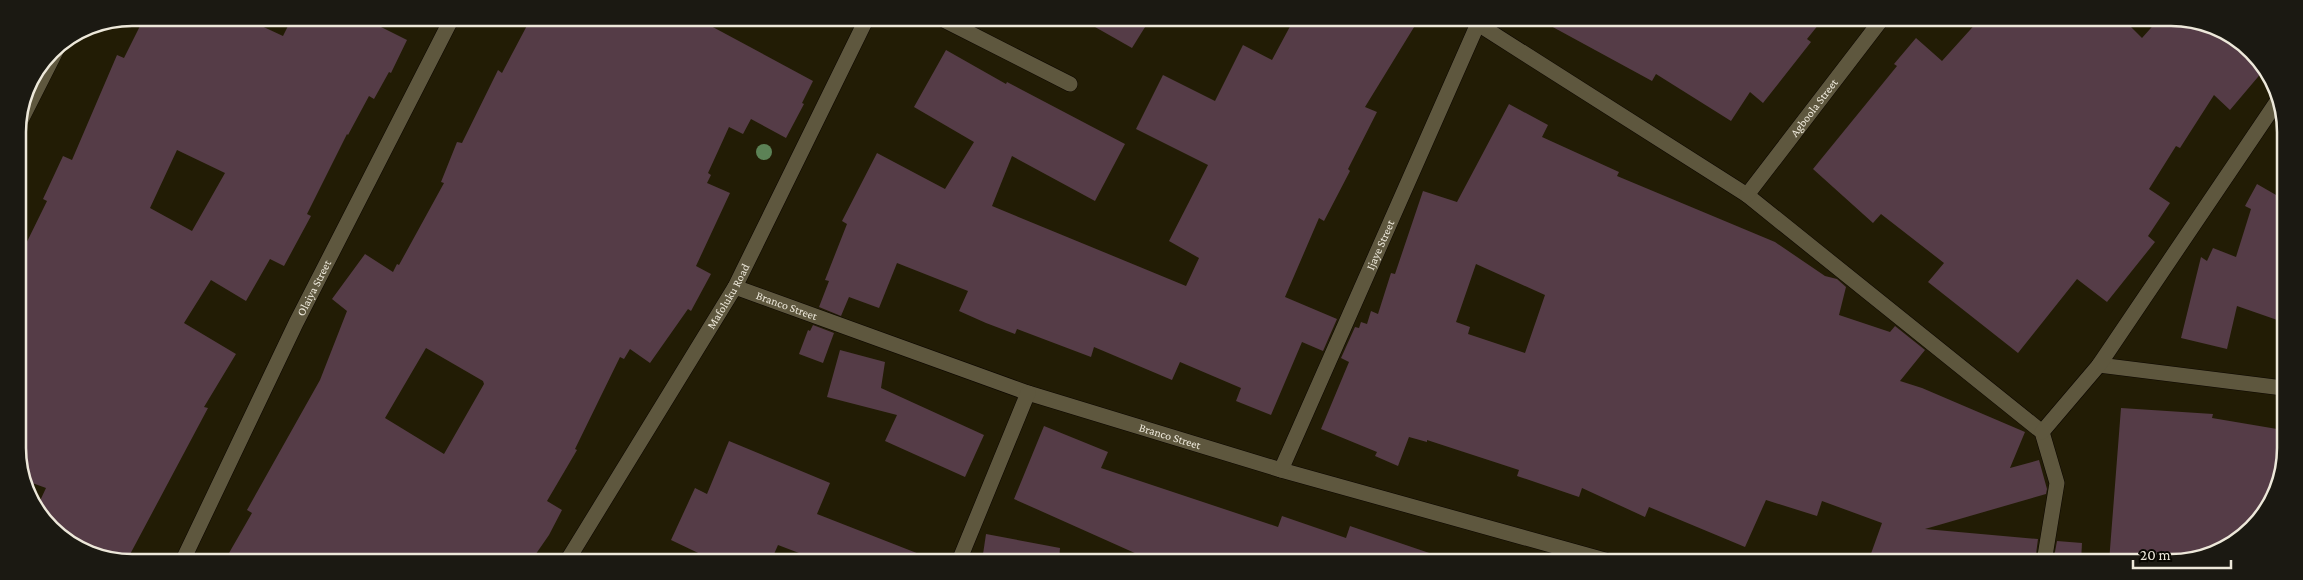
<svg xmlns="http://www.w3.org/2000/svg" width="2303" height="580" font-family="'Crimson Pro',serif">
  <style>
    .building { fill: #553c47; fill-rule: evenodd }
    .lines { fill: none; stroke-linecap: round; stroke-linejoin: round }
    .minor-casing { stroke: #0c0600; stroke-width: 16 }
    .minor { stroke: #5e573e; stroke-width: 15 }
    .tree { fill: #5c8256 }
    .labels { text-anchor: middle; dominant-baseline: central; stroke-width: 5; stroke-linejoin: round; paint-order: stroke }
    .street-label { font-size: 12px; fill: #ede8da; stroke: #090701 }
    .rim { fill: none; stroke: #ede8da; stroke-width: 2.5 }
  </style>
  <rect width="100%" height="100%" fill="#221c05"/>
  <g class="building">
    <path d="M144,18H244L283,36L292,18H363L407,40L391,73L389,72L374,99L369,96L348,135L347,134L307,214L311,216L284,266L270,259L246,301L211,280L184,323L236,354L204,407L208,408L127,560H109L51,529L38,505L46,488L24,480L20,471L19,258L47,201L43,199L63,156L72,160L117,55L124,58ZM177,150L225,173L192,231L150,208Z"/>
    <path d="M531,18H696L813,81L802,103L804,104L786,138L751,119L743,134L729,127L708,173L711,175L707,183L730,193L696,266L711,274L691,311L688,309L650,363L630,349L624,359L620,357L575,449L577,450L547,501L562,510L549,535L531,561L225,560L252,513L247,510L320,380L347,311L332,299L365,254L393,272L397,264L399,265L444,183L441,182L457,142L462,143L498,70L502,73ZM426,348L483,381L484,384L444,454L385,418Z"/>
    <path d="M1081,19H1150L1132,48Z"/>
    <path d="M1294,19H1419L1365,107L1377,112L1348,169L1350,171L1324,221L1319,218L1285,297L1337,319L1323,351L1302,342L1271,415L1236,401L1241,388L1180,362L1172,380L1094,347L1091,357L1017,329L1015,334L986,323L959,311L968,291L897,263L879,308L849,297L841,316L819,307L829,281L825,280L847,224L842,221L877,153L945,189L974,142L914,107L946,50L1006,84L1007,82L1125,144L1095,201L1012,156L992,206L1186,286L1199,258L1169,241L1208,165L1136,129L1163,75L1215,101L1243,45L1272,60Z"/>
    <path d="M1538,19H1823L1807,39L1811,42L1763,103L1750,92L1731,121L1656,74L1652,81Z"/>
    <path d="M1979,20H2124L2142,38L2158,20H2194L2239,44L2256,58L2263,71L2230,110L2214,95L2180,148L2176,146L2149,189L2170,203L2148,236L2155,242L2107,302L2077,279L2018,353L1928,282L1944,263L1881,214L1873,223L1813,169L1897,66L1894,64L1916,38L1942,61Z"/>
    <path d="M1509,104L1548,125L1542,137L1619,172L1617,176L1775,242L1825,276L1837,279L1846,287L1839,315L1890,332L1895,326L1925,350L1900,381L1922,388L2025,432L2010,468L2039,460L2047,489L2046,494L1925,529L2038,539L2035,562H1868L1882,523L1822,501L1817,516L1766,500L1745,547L1649,507L1645,517L1582,488L1579,497L1517,476L1519,470L1427,440V442L1409,437L1398,466L1375,456L1377,452L1321,429L1349,362L1341,358L1355,327L1359,328L1361,322L1367,324L1371,311L1378,314L1391,273L1395,274L1423,191L1457,202ZM1476,264L1545,295L1525,353L1468,334L1470,327L1456,322Z"/>
    <path d="M2257,184L2283,199V322L2237,306L2227,349L2181,338L2201,257L2207,261L2213,248L2236,257L2251,209L2245,206Z"/>
    <path d="M813,325L834,333L823,363L799,354L808,330L810,331Z"/>
    <path d="M840,350L885,362L881,388L984,435L965,477L885,441L897,415L827,397Z"/>
    <path d="M2121,408L2213,414L2212,418L2283,430V471L2246,534L2178,562H2109Z"/>
    <path d="M1044,426L1108,452L1101,468L1278,527L1282,516L1346,538L1350,526L1441,557V562L1135,561L1137,554L1014,499Z"/>
    <path d="M729,441L830,483L817,514L932,559V561H820L778,545L771,561H715L671,540L695,488L707,494Z"/>
    <path d="M986,534L1060,548L1059,561H982Z"/>
    <path d="M2057,541L2082,543L2081,562H2053Z"/>
  </g>
  <g class="lines">
    <defs>
      <g id="minor">
        <path d="M940,18L1070,84"/>
        <path d="M1478,24L1747,195L2042,432L2057,483L2044,562"/>
        <path d="M18,126L59,45"/>
        <path id="s1" d="M1747,195L1882,19"/>
        <path id="s2" d="M735,287L1028,393L1281,470L1612,562"/>
        <path d="M2099,365L2283,388"/>
        <path d="M2042,432L2099,365L2278,100"/>
        <path id="s3" d="M1281,470L1480,19"/>
        <path id="s4" d="M183,560L296,323L452,18"/>
        <path id="s5" d="M567,561L735,287L867,18"/>
        <path d="M959,561L1028,393"/>
      </g>
    </defs>
    <use href="#minor" class="minor-casing"/>
    <use href="#minor" class="minor"/>
  </g>
  <circle class="tree" cx="764" cy="152" r="8"/>
  <g class="labels">
    <g class="street-label">
      <text stroke="none"><textPath href="#s1" startOffset="110">Agboola Street</textPath></text>
      <text stroke="none"><textPath href="#s3" startOffset="246">Ijaye Street</textPath></text>
      <text stroke="none"><textPath href="#s4" startOffset="302">Olaiya Street</textPath></text>
      <text stroke="none"><textPath href="#s5" startOffset="310">Mafoluku Road</textPath></text>
      <text stroke="none"><textPath href="#s2" startOffset="55">Branco Street</textPath></text>
      <text stroke="none"><textPath href="#s2" startOffset="460">Branco Street</textPath></text>
    </g>
  </g>
  <path d="M0 0H2303V580H0ZM132 26H2171A106 106 0 0 1 2277 132V448A106 106 0 0 1 2171 554H132A106 106 0 0 1 26 448V132A106 106 0 0 1 132 26Z" fill="#1b1912" fill-rule="evenodd"/>
  <path class="rim" d="M132 26H2171A106 106 0 0 1 2277 132V448A106 106 0 0 1 2171 554H132A106 106 0 0 1 26 448V132A106 106 0 0 1 132 26Z"/>
  <path d="M2133 560v8h98v-8" fill="none" stroke="#ede8da" stroke-width="2.5"/>
  <text x="2140" y="560" font-size="15" fill="#ede8da" stroke="#090701" stroke-width="4" paint-order="stroke">20 m</text>
</svg>
